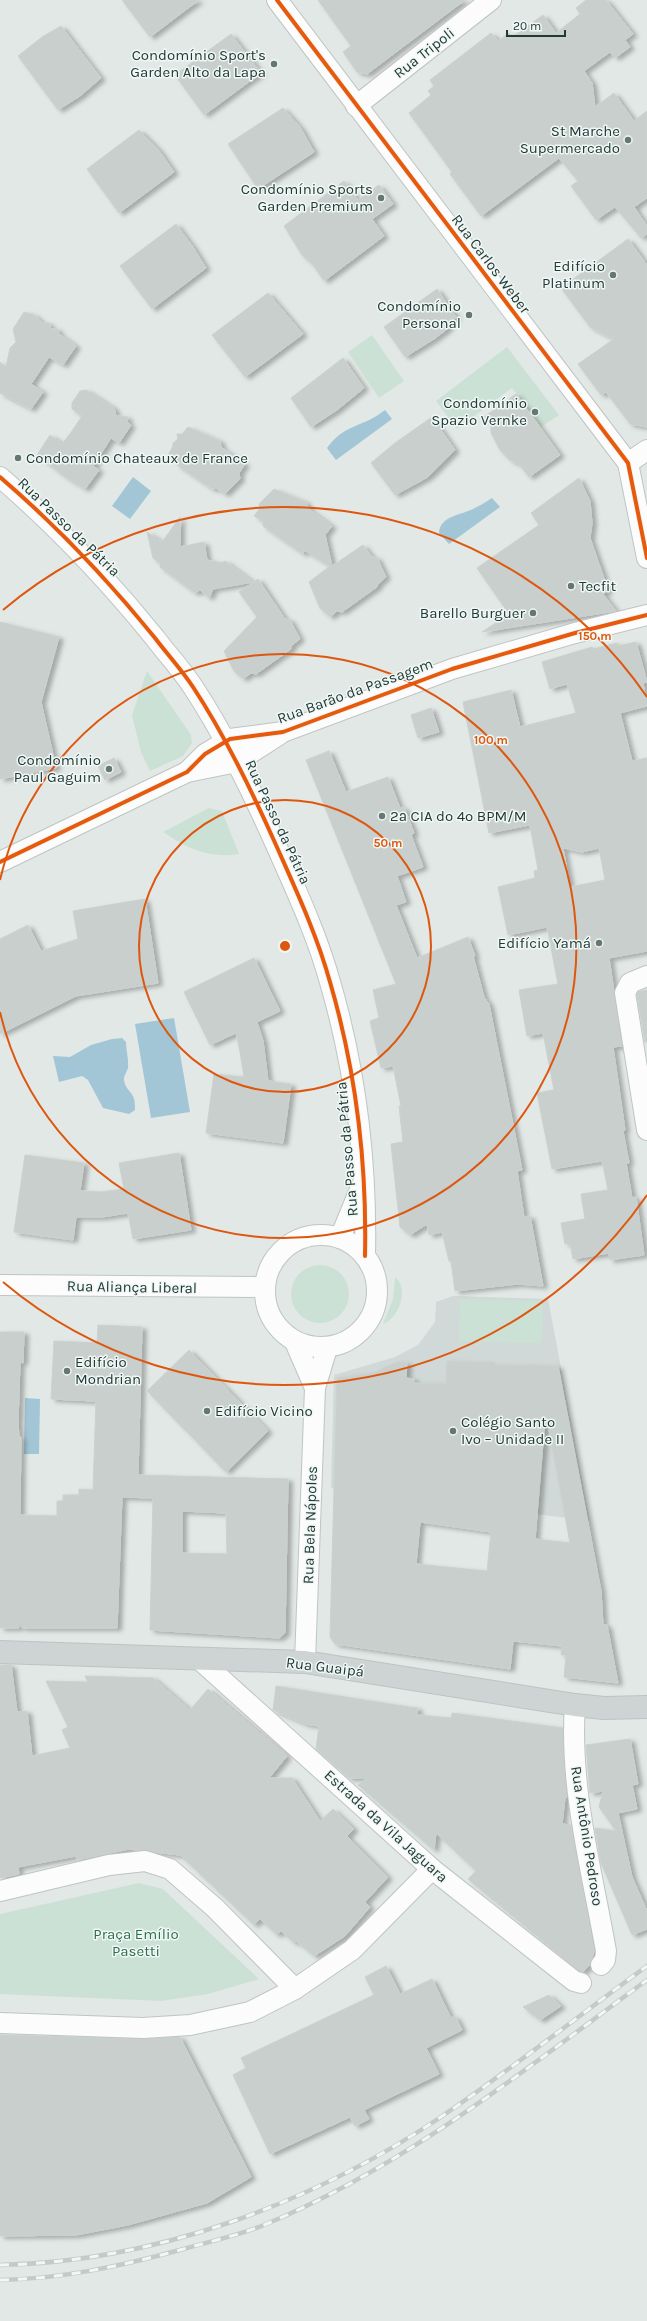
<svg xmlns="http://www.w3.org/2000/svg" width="647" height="2321" font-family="Karla,sans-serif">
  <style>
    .built { fill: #d0d9d7 }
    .green { fill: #cbe1d6 }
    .water { fill: #a3c6d6 }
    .building { fill: #c9cfcd; stroke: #cbd1cf; fill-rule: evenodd; filter: url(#shadow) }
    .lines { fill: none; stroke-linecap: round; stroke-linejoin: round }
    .minor-casing { stroke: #bfc5c3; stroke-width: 22 }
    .major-casing { stroke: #bcc4c3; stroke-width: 24 }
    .minor { stroke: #fbfcfb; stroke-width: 20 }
    .major { stroke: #cdd4d3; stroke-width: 22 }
    .rail-casing { stroke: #c6c9c9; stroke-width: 4.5 }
    .rail { stroke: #f0f7f5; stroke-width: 3; stroke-dasharray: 9; stroke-linecap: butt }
    .cycleway-casing { stroke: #f0f7f5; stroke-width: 6 }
    .cycleway { stroke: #e8590c; stroke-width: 4 }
    .ring { fill: none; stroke: #de570e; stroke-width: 2 }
    .poi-dot { fill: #657774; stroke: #f0f7f5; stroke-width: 1.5 }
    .labels { text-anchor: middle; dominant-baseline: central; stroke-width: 3; stroke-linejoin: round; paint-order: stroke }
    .street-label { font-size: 15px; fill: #213a37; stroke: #f0f7f5 }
    .poi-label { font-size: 15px; fill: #213a37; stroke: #f0f7f5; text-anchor: end }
    .park-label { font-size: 15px; fill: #2c7052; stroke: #f0f7f5 }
    .centre { fill: #de570e; stroke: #f0f7f5; stroke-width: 2 }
    .ring-label { font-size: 12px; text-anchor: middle; font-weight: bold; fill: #de570e; stroke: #f0f7f5; stroke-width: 3; stroke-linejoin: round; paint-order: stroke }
  </style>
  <defs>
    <filter id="shadow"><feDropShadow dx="4.5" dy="2.5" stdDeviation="2" flood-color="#0004"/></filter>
  </defs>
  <rect width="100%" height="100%" fill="#e2e8e6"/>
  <path class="built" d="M453,1296L548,1299L590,1521L331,1488L334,1375L395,1357L418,1345L435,1322L436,1302Z"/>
  <g class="green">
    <path d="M372,335L404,381L379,398L348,352Z"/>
    <path d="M507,347L559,415L541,427L512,388L457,429L436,401Z"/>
    <path d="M147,671L191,735L192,743L183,756L150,771L141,752L132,715Z"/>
    <path d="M209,808L222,811L239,854C209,859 188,849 163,832Z"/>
    <circle cx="320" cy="1294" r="29"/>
    <path d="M395,1277C410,1289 399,1318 383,1324L393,1299Z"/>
    <path d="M460,1299L543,1301L542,1343L459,1341Z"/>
    <path d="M139,1883L163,1889L259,1979L208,1994L161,2001L0,1994V1914Z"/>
  </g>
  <g class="water">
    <path d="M385,410L392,419L336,460L327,448C345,423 363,428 385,410Z"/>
    <path d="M133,477L151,491L130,519L112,506Z"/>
    <path d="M492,498L500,507L449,544L439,533C440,516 461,515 473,509C479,506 486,502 492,498Z"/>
    <path d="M174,1018L190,1112L151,1118L135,1024Z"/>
    <path d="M122,1038L126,1042C126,1050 129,1060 128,1068C127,1072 124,1075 124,1079C125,1093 136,1089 135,1110L129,1114L103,1108L88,1080L82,1076L59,1082L53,1056L70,1057L91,1045L112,1039Z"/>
    <path d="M25,1398L40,1399L39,1454H24Z"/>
  </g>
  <g class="building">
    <path d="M122,0H199L150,37Z"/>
    <path d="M318,0H465L367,74L357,72L343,52L351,46Z"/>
    <path d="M586,0H606L633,34L625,40L630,47L615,58L610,52L584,71L592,83L595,107L614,93L634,121L647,111V198L634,207L647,226V234L641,238L615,207L596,220L571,186L578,181L559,158L481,216L450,174L452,172L409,113L431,95L428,91L434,86L430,80L491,33L498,41L509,33L512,37L543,15L556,33L580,14L576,8Z"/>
    <path d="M61,26L101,78L80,96L58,110L18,56L42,37Z"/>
    <path d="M231,34L261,73L204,115L175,75Z"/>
    <path d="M283,108L300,127L314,152L258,189L228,144Z"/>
    <path d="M139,130L158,149L174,172L119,213L87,169Z"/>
    <path d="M344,181L358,200L379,185L393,204L372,219L384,236L324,281L313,265L302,255L284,226Z"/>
    <path d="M176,224L193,247L206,268L152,309L120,266Z"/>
    <path d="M628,239L647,265V427L630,424L606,392L601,395L578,364L614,339L590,327L561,288Z"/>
    <path d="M437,289L456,317L446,330L434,339L405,357L384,327Z"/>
    <path d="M268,293L303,334L245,377L212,335Z"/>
    <path d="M24,312L34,315L43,323H49L51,329H58V333L76,346L63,365L49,357L31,384L43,392L31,409L0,393V362L6,367L10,348L16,342L13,329Z"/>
    <path d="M343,358L364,388L337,410L311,427L291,398Z"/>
    <path d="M86,390L114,408L116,416L128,417L127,422L131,425L119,443L111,438L93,466L99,470L85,489L64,476L37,455L50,435L62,444L72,431L82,416L72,409V403L80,391Z"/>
    <path d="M516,394L560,455L529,477L519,464L510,460L500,450L491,433V425L484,417Z"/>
    <path d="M432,417L455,450L428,477L395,495L371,463L395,443Z"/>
    <path d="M188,427L220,441L221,447L245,464L239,473L240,479L225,494L216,488L212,489L177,465L176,460L168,455L173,446V443L178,439L177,434H182Z"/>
    <path d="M579,478L590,501L592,523L590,538L608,590L603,594L616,611L482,632L509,614L477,568L539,525L531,513Z"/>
    <path d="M274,489L306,502L309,509L332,526L325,535L332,566L363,545L372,557L377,558L386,577L378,584L377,587L342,612L337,611L330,617L320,608L309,582L330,566L304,550L303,554L263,526V521L254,516L260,508L259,504Z"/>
    <path d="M180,517V547L204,542L207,560L222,563L225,561L253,582L213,589L209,598L200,590L195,593L160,567V563L153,558L147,532L162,542Z"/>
    <path d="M258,579L285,619L290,620L300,639L291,646V649L256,674L251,673L243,679L234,671L224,651L257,617L239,592Z"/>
    <path d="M0,622L59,637L41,702L56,768L0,779Z"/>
    <path d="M636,642L647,682L643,683L647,706L620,713L632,761L647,758V951L609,958L622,1046L613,1047L625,1130L623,1131L629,1163H626L632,1198L636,1197L644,1255L610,1260L609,1253L573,1259L570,1243L565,1244L561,1223L585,1219L581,1194L608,1190L602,1161L552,1169L537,1093L554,1090L543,1033L527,1036L519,990L558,984L547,927L508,935L498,887L535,878L534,871L538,870L530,825L489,833L463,702L511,690L520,727L576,713L567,684L550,689L542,662L592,647L593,649L617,643L618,646ZM563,848L582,852L599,848L605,880L570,887Z"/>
    <path d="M431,708L439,732L418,738L411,715Z"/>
    <path d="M329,751L346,792L388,777L400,808L404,807L414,833L411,835L423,867L397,876L406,902L396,905L417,958L468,937L475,956H473L484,997L489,1004L522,1170L517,1171L524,1217L530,1216L543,1286L518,1284L455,1291L451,1261H449L442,1232L429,1235L427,1224L410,1235L400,1227L391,1144L403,1142L399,1106H401L393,1066L381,1068L370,1021L379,1018L373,990L396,984L306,760Z"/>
    <path d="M114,758L121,772L105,780L98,766Z"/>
    <path d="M145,899L158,983L76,996L0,1034V939L28,925L41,951L78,939L73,911Z"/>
    <path d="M254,958L280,1011L257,1022L263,1041L268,1081L291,1084L283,1143L206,1133L214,1074L244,1077L240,1052L236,1033L210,1045L184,992Z"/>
    <path d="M647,990V1042H645L637,995L638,992Z"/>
    <path d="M179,1153L191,1230L133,1239L128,1213L102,1217H76L73,1240L14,1232L25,1155L84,1163L80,1191L101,1192L124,1189L119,1163Z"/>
    <path d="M98,1325L142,1327L138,1475L288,1479L285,1633L279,1638L150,1630L153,1498L122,1497L117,1628H22L18,1621L19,1628H0V1332H24L23,1363L20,1362L18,1423L19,1437H21L20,1515L57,1516V1501H63V1495H79V1489L93,1490L96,1401L51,1399L54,1341L97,1343ZM182,1511L226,1513L227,1554L182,1553Z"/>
    <path d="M189,1350L268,1431L226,1472L147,1391Z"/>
    <path d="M447,1361L489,1363V1365L558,1366L601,1591L603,1625H607L618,1683L564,1677L566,1655H561L562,1646L513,1641L510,1669L335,1644L330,1637L337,1378L373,1373L397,1362L407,1363L406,1378L414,1379V1383L446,1384ZM545,1419H547L570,1543L535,1539ZM420,1522L491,1532L487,1571L416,1564Z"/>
    <path d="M0,1665H11L17,1712L27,1711L32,1756L70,1748L62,1730L68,1727L46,1681L88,1682L85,1676L153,1678L190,1710L208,1689L287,1756L269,1778H292L320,1821L333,1809L354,1829L347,1836L388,1877L365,1902L370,1907L345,1936L314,1956L296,1941L294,1943L281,1931L277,1935L260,1919L254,1925L180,1855L129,1849L77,1860L76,1856L18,1867L19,1874L0,1878Z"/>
    <path d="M276,1686L409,1707L418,1708L417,1715L451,1718L452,1713L563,1728L567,1797L565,1798L562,1824L571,1825L594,1951L590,1964L583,1972L579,1971L468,1879L476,1871L436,1833L434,1850L358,1785L367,1778H349L316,1749L319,1726L306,1724L273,1710Z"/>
    <path d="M630,1739L638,1784L632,1785L637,1809L618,1813L632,1877L647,1911V1929L632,1935L601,1863L595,1828L616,1831L599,1807L603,1791L590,1793L586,1745Z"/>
    <path d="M386,1966L400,1994L432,1979L451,2018L455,2016L462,2030L426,2048L439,2074L364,2110L369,2119L355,2126L350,2117L270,2154L233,2075L246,2068L241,2058L374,1995L365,1977Z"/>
    <path d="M549,1995L561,2006L540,2020L523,2007Z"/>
    <path d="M0,2035L143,2039L180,2037L251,2177L207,2203L128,2225L76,2235L0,2236Z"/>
  </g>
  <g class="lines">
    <defs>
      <g id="minor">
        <path d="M277,0L628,463L647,558"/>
        <path d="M356,106L491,0"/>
        <path d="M628,463L647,450"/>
        <path d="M0,477C57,526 108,580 155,638C167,654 182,670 193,687C226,737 252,791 276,845C296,890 317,935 330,982C356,1071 367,1163 365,1256"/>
        <path d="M187,772L205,754L230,739L283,732L452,669L575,633L647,615"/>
        <path d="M0,862L187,772L237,762L280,734"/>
        <path d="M647,976L630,983L625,993L647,1130"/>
        <circle cx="321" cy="1291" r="56"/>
        <path d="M340,1238L361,1187"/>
        <path d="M0,1285L264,1287"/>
        <path d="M295,1342L315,1388"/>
        <path d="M199,1659L432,1869L574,1981L581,1983"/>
        <path d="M305,1662L315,1388L327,1348"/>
        <path d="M575,1705C569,1787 592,1871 606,1951L605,1960L601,1965"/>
        <path d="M0,1891L109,1865L145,1861L170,1869L215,1908L295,1989"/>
        <path d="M0,2023L143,2028L190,2025L250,2012L295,1989L352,1950L432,1869"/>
      </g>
      <path id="major" d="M0,1652L305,1662L575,1705L604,1708L647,1707"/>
    </defs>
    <use href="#minor" class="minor-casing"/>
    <use href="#major" class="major-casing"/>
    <use href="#minor" class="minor"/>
    <use href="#major" class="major"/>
    <defs>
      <g id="rail">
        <path d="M0,2265C154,2262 310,2204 438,2119C509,2071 577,2017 647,1966"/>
        <path d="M0,2280C61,2279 121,2266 180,2250C207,2242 237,2236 264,2225C406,2166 524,2070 647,1980"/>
      </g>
    </defs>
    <use href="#rail" class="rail-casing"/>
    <use href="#rail" class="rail"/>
    <defs>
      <g id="cycleway">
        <path d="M277,0L628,463L647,558"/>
        <path d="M0,477C57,526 108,580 155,638C167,654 182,670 193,687C226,737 252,791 276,845C296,890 317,935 330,982C356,1071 367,1163 365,1256"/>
        <path d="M0,862L187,772L205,754L230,739L283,732L452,669L575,633L647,615"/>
      </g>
    </defs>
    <use href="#cycleway" class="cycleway-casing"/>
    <use href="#cycleway" class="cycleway"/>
  </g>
  <g class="ring">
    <circle cx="285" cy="946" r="146"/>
    <path d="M0 880A292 292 0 1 1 0 1012"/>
    <path d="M647 1195A439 439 0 0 1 3 1282M3 610A439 439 0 0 1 647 697"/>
  </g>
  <g class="poi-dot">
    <circle cx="274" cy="64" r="4"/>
    <circle cx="628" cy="140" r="4"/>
    <circle cx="381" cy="198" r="4"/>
    <circle cx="613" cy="275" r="4"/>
    <circle cx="469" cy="315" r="4"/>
    <circle cx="535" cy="412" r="4"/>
    <circle cx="18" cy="458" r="4"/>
    <circle cx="571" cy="586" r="4"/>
    <circle cx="533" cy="613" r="4"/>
    <circle cx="109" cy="769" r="4"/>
    <circle cx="382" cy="816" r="4"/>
    <circle cx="599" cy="943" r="4"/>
    <circle cx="67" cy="1371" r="4"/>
    <circle cx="207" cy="1411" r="4"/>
    <circle cx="453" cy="1431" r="4"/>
  </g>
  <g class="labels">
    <g class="street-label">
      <text transform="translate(424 53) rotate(-38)">Rua Tripoli</text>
      <text transform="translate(491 264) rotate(53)">Rua Carlos Weber</text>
      <text transform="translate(69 527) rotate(44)">Rua Passo da Pátria</text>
      <text transform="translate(355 691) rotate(-20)">Rua Barão da Passagem</text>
      <text transform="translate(278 822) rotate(65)">Rua Passo da Pátria</text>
      <text transform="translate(347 1149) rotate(-95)">Rua Passo da Pátria</text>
      <text transform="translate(132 1287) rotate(1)">Rua Aliança Liberal</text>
      <text transform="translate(310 1525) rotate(-88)">Rua Bela Nápoles</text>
      <text transform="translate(325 1667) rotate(7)">Rua Guaipá</text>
      <text transform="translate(386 1826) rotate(42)">Estrada da Vila Jaguara</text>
      <text transform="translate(587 1836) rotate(81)">Rua Antônio Pedroso</text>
    </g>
    <g class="poi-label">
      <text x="266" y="55">Condomínio Sport's<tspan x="266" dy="17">Garden Alto da Lapa</tspan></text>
      <text x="620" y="131">St Marche<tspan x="620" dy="17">Supermercado</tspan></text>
      <text x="373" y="189">Condomínio Sports<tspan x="373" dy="17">Garden Premium</tspan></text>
      <text x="605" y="266">Edifício<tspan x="605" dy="17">Platinum</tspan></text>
      <text x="461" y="306">Condomínio<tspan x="461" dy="17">Personal</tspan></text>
      <text x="527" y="403">Condomínio<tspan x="527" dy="17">Spazio Vernke</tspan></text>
      <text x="26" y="458" text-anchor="start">Condomínio Chateaux de France</text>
      <text x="579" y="586" text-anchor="start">Tecfit</text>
      <text x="525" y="613">Barello Burguer</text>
      <text x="101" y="760">Condomínio<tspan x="101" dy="17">Paul Gaguim</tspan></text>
      <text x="390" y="816" text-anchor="start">2ª CIA do 4º BPM/M</text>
      <text x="591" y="943">Edifício Yamá</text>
      <text x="75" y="1362" text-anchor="start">Edifício<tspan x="75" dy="17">Mondrian</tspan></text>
      <text x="215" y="1411" text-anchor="start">Edifício Vicino</text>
      <text x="461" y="1422" text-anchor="start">Colégio Santo<tspan x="461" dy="17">Ivo – Unidade II</tspan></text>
    </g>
    <g class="park-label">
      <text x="136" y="1934">Praça Emílio<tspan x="136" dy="17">Pasetti</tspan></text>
    </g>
  </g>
  <circle cx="285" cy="946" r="6" class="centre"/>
  <g class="ring-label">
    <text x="595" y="640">150 m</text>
    <text x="491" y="744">100 m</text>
    <text x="388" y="847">50 m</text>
  </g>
  <path d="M507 30v6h58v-6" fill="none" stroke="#213a37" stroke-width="2"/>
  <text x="513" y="30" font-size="12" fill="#213a37" stroke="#f0f7f5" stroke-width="3" paint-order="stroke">20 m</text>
</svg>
